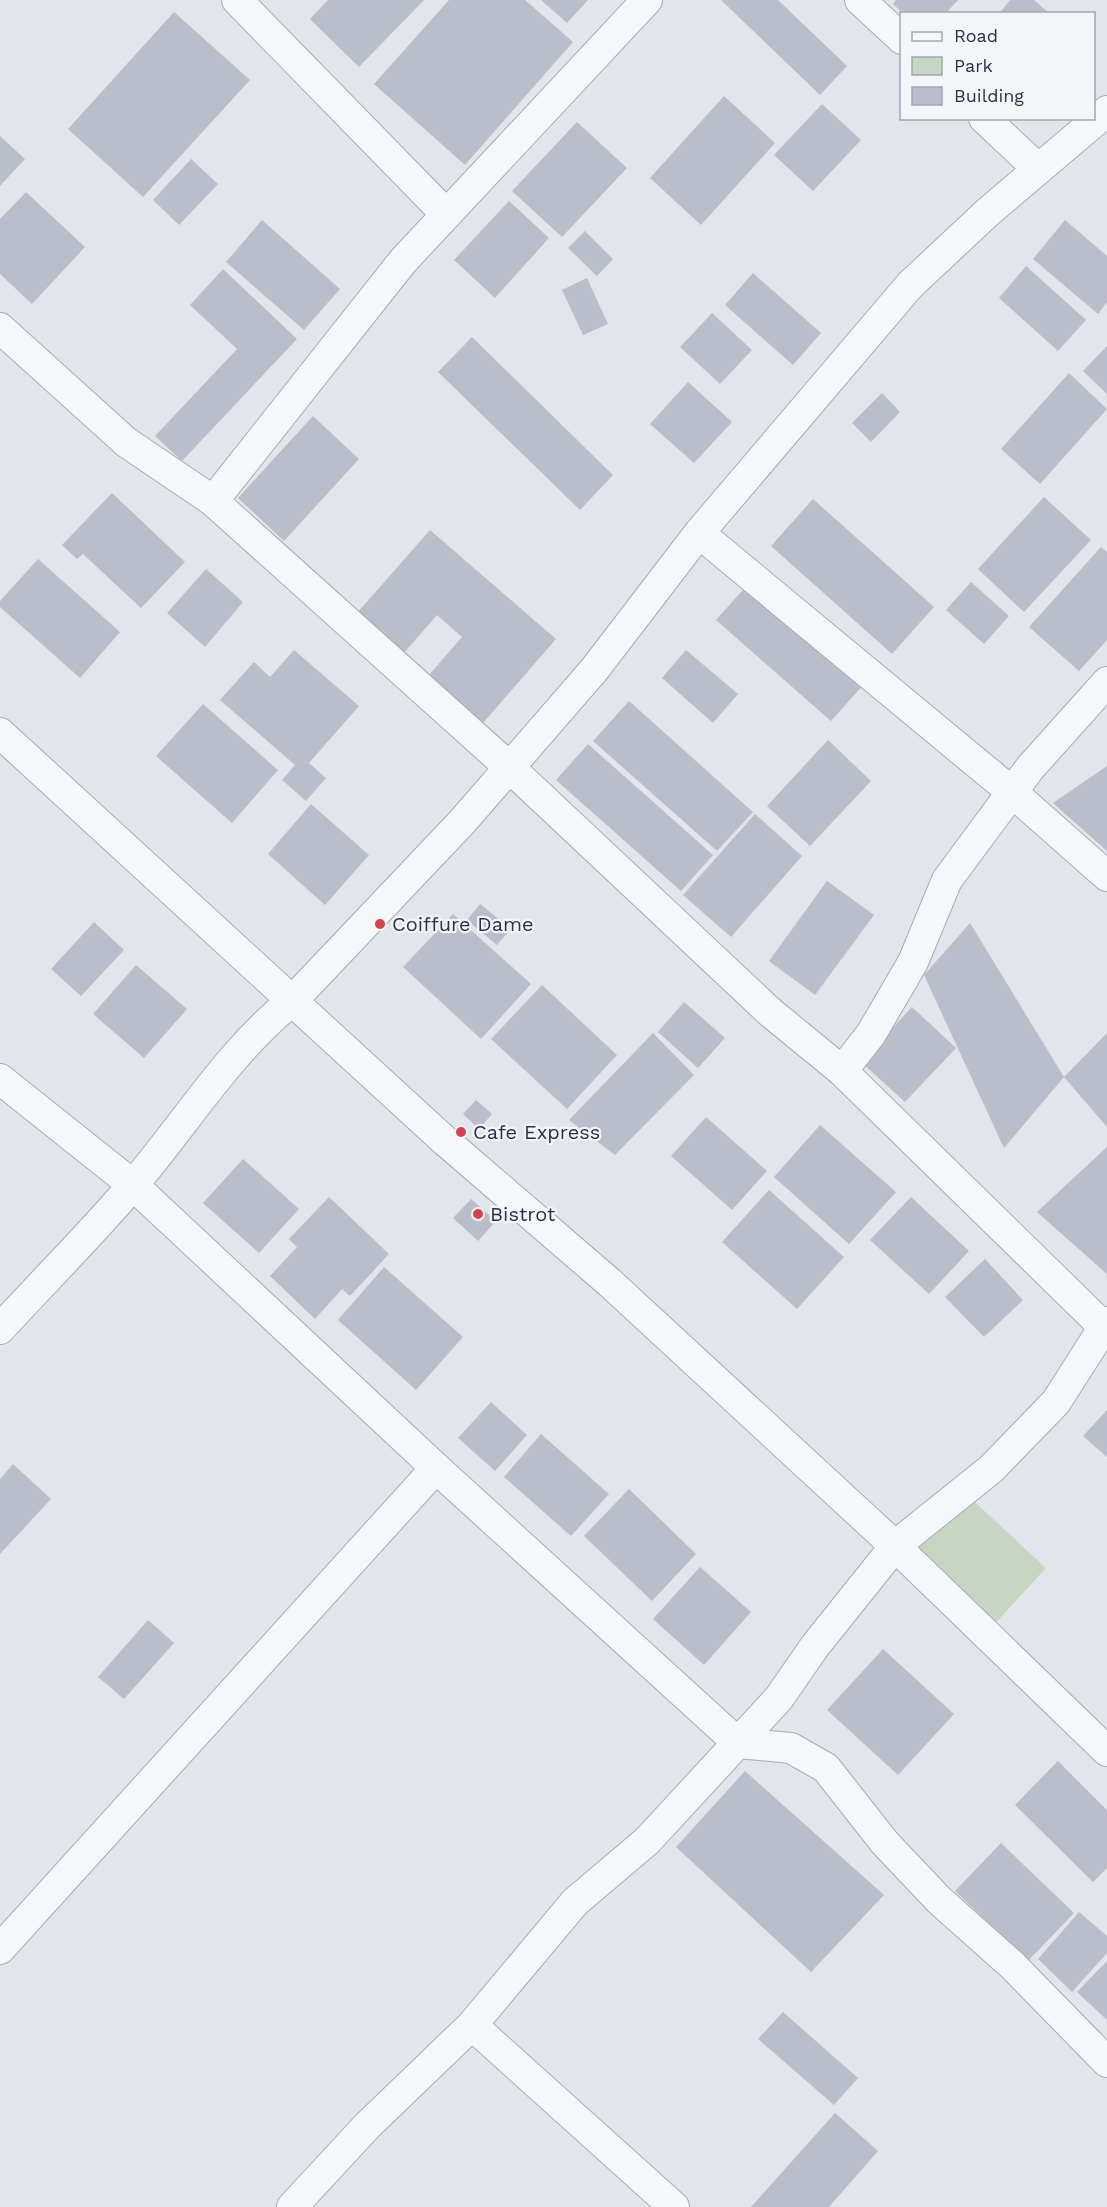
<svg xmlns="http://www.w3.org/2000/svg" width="1107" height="2207" font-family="'Work Sans',sans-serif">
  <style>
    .green { fill: #c6d6c3 }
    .building { fill: #b9beca }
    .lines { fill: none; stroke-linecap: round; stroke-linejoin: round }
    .minor-casing { stroke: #a7abb7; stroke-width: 32 }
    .minor { stroke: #f6f7fa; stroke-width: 30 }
    .poi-dot { fill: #d9404a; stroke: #f3f5f9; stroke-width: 2 }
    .labels { text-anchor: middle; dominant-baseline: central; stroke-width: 4.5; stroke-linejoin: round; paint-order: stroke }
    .poi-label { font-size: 20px; fill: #293146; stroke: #f3f5f9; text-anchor: start }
  </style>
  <rect width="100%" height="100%" fill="#e3e5ec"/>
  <path class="green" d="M965,1493L1046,1568L989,1630L907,1555Z"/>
  <g class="building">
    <path d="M328,0H424L359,67L310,19Z"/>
    <path d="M449,0H525L573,42L465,165L374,84Z"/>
    <path d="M541,0H588L567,23Z"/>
    <path d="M721,0H778L847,66L820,95Z"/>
    <path d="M896,0H958L945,14H904L893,4Z"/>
    <path d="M1010,0H1034L1050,14H999Z"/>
    <path d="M174,12L250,80L143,197L68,129Z"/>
    <path d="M724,96L775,143L701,225L650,178Z"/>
    <path d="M822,104L861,140L813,191L774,155Z"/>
    <path d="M577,122L627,168L562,237L512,191Z"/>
    <path d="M0,136L25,159L0,186Z"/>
    <path d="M191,159L218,184L179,225L153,200Z"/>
    <path d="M26,192L85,247L32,304L0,274V219Z"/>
    <path d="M509,201L549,238L495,298L454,260Z"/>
    <path d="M262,220L340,289L304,330L226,262Z"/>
    <path d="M1065,220L1107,256V302L1098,314L1033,259Z"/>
    <path d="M585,231L613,259L597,276L568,248Z"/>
    <path d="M1026,266L1086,320L1058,351L999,298Z"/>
    <path d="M223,269L297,339L182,461L155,436L237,349L190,305Z"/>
    <path d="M753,273L821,333L793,365L725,305Z"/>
    <path d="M587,278L608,324L583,335L562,290Z"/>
    <path d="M712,313L752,350L720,384L680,347Z"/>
    <path d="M472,337L613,475L580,510L438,372Z"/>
    <path d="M1107,346V394L1083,371Z"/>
    <path d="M1069,373L1107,409L1040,484L1001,449Z"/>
    <path d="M688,382L732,422L694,463L650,424Z"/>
    <path d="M882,393L900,412L871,442L852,423Z"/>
    <path d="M313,416L359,459L284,541L238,498Z"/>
    <path d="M112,493L185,562L141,608L83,554L77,559L62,545Z"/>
    <path d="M1044,497L1091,540L1024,612L978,569Z"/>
    <path d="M813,499L934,607L892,654L771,546Z"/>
    <path d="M430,530L556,639L483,723L428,676L462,637L437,615L403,654L357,613Z"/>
    <path d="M1101,547L1107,552V640L1079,671L1029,627Z"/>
    <path d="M38,559L120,632L80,678L0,607V601Z"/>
    <path d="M206,569L243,602L205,647L167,613Z"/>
    <path d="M971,582L1009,616L984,644L946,610Z"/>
    <path d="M749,583L864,684L831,721L716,620Z"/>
    <path d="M294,650L359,706L309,763L326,778L306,801L282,780L295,765L220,700L254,662L270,677Z"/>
    <path d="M686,650L738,694L713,723L662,678Z"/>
    <path d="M629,701L753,812L717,851L593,741Z"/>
    <path d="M203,704L278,770L232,823L156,756Z"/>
    <path d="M828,740L871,781L810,846L767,806Z"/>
    <path d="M588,744L713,855L681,891L556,780Z"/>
    <path d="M1107,766V851L1053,803Z"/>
    <path d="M311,804L369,855L325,905L268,854Z"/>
    <path d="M755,814L802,856L731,937L683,895Z"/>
    <path d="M827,881L874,915L815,995L769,961Z"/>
    <path d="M480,904L511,929L497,945L467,920Z"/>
    <path d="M453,914L531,984L481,1039L403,967Z"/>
    <path d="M94,922L124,950L81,996L51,969Z"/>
    <path d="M970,923L1064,1077L1004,1148L924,975Z"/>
    <path d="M136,965L187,1009L144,1058L93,1014Z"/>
    <path d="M542,985L617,1055L567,1109L491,1039Z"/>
    <path d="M684,1002L725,1038L698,1068L658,1032Z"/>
    <path d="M912,1007L956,1048L905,1102L861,1062Z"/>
    <path d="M653,1033L694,1075L615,1155L569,1120Z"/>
    <path d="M1107,1033V1127L1064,1077Z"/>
    <path d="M476,1100L492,1114L479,1129L463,1114Z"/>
    <path d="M706,1117L767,1171L732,1210L671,1156Z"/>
    <path d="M820,1125L896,1192L849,1244L774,1177Z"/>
    <path d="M1107,1147V1274L1037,1212Z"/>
    <path d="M243,1159L299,1209L259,1253L203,1203Z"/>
    <path d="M769,1190L844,1257L797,1309L722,1242Z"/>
    <path d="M329,1197L389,1254L350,1296L342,1289L315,1319L270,1276L297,1247L289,1239Z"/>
    <path d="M911,1197L969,1251L929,1294L870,1240Z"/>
    <path d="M471,1199L496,1221L478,1241L453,1218Z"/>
    <path d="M985,1259L1023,1300L984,1337L945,1297Z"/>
    <path d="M384,1267L463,1337L416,1390L338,1320Z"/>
    <path d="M491,1402L527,1435L495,1471L458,1438Z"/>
    <path d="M1107,1410V1457L1083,1436Z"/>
    <path d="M541,1434L609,1494L571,1536L504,1477Z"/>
    <path d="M13,1464L51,1499L0,1554V1479Z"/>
    <path d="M629,1489L696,1554L652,1601L584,1536Z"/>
    <path d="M700,1567L751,1612L704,1665L653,1619Z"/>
    <path d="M148,1620L174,1643L124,1699L98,1677Z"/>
    <path d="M883,1649L954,1714L898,1775L827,1710Z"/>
    <path d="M1058,1761L1107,1810V1868L1093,1882L1015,1805Z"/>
    <path d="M745,1771L884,1895L811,1972L676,1847Z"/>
    <path d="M1001,1843L1074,1913L1028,1961L955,1891Z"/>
    <path d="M1079,1912L1107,1936V1953L1072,1992L1038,1959Z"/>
    <path d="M1107,1961V2020L1077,1992Z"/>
    <path d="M783,2012L858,2078L834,2105L758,2039Z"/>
    <path d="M835,2113L878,2151L829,2207H751Z"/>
  </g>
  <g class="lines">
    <defs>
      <g id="minor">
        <path d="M237,0L445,213"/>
        <path d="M860,0L902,39"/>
        <path d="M984,118L1038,169"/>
        <path d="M0,328L126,442L213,501L508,766L770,1012L842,1071L1107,1330"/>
        <path d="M213,501L403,261L647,0"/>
        <path d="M699,533L1013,793L1107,876"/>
        <path d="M0,733L444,1140L609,1282L895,1546L1107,1751"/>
        <path d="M842,1071L871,1034L913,962L947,880L1030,768L1107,682"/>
        <path d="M0,1079L133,1185L436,1468L738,1743L791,1748L826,1768L885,1843L939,1900L1012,1965L1107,2062"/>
        <path d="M0,1329C44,1281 91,1234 133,1185C186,1123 229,1051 293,1000L462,822L594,670L699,533L910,285L988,212L1107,111"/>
        <path d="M0,1949L436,1468"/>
        <path d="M472,2025L674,2207"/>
        <path d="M292,2207L367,2126L472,2025L575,1902L647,1841L779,1698L815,1646L895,1546L991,1469L1056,1402L1107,1322"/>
      </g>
    </defs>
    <use href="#minor" class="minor-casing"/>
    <use href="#minor" class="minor"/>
  </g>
  <g class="poi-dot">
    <circle cx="380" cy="924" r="6"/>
    <circle cx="461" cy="1132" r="6"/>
    <circle cx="478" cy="1214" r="6"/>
  </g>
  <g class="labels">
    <g class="poi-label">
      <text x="392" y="924">Coiffure Dame</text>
      <text x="473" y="1132">Cafe Express</text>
      <text x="490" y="1214">Bistrot</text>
    </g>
  </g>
  <rect x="900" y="12" width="195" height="108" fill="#f3f5f9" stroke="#a2a7b1" stroke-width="1.5"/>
  <rect x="912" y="32" width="30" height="9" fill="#f6f7fa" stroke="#a2a7b1" stroke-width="1.5"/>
  <text x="954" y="42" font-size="18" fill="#293146">Road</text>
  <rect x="912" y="57" width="30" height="18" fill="#c6d6c3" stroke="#a2a7b1" stroke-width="1.5"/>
  <text x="954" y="72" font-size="18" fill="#293146">Park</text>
  <rect x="912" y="87" width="30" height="18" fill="#b9beca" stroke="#a2a7b1" stroke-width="1.5"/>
  <text x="954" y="102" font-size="18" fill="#293146">Building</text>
</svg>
